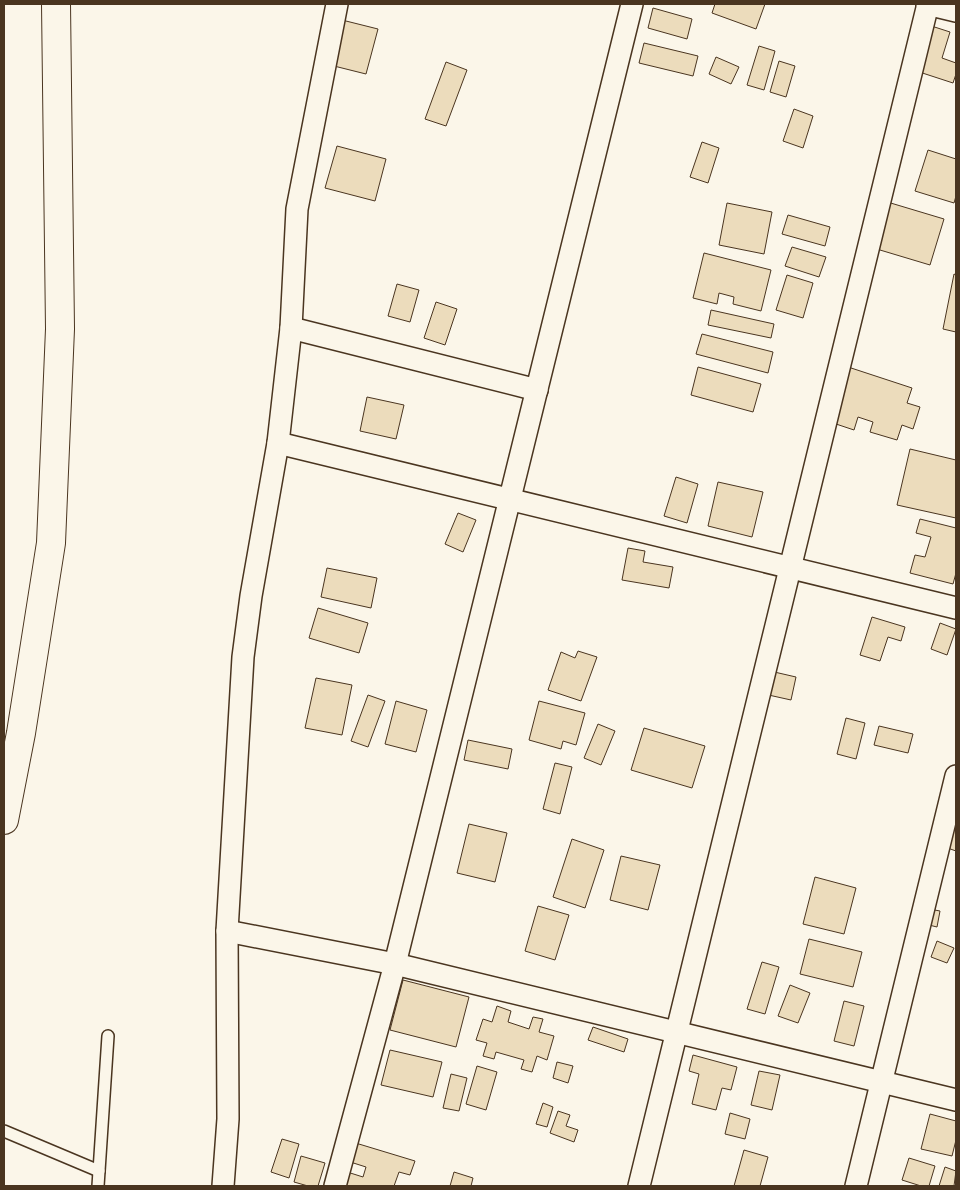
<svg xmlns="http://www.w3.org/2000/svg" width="960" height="1190" font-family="Commissioner,sans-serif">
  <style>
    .building { fill: #ecdcbc; stroke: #4a3520 }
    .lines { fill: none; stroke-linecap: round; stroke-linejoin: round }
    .lane-casing { stroke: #4a3520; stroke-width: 14 }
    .street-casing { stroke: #4a3520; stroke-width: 24 }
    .highway-casing { stroke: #4a3520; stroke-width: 30 }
    .lane { stroke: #fbf6e9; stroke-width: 11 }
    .street { stroke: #fbf6e9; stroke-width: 21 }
    .highway { stroke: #fbf6e9; stroke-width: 28 }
  </style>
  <rect width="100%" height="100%" fill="#fbf6e9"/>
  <g class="building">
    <path d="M715,4H765L756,29L712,13Z"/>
    <path d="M653,8L692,19L687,39L648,28Z"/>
    <path d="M342,20L378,29L366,74L330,65Z"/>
    <path d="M919,22L950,32L942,58L956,63V74L953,83L904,67Z"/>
    <path d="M644,43L698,56L693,76L639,63Z"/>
    <path d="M759,46L775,51L764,90L747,85Z"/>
    <path d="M716,57L739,67L731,84L709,74Z"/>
    <path d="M779,61L795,66L786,97L770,92Z"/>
    <path d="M446,62L467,70L446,126L425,119Z"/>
    <path d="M794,109L813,116L803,148L783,141Z"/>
    <path d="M702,142L719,148L708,183L690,177Z"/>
    <path d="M337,146L386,159L375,201L325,188Z"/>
    <path d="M928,150L956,159V196L954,203L915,191Z"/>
    <path d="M874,198L944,219L930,265L860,244Z"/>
    <path d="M727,203L772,212L764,254L719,245Z"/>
    <path d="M788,215L830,227L825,246L782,234Z"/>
    <path d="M792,247L826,257L819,277L785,266Z"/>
    <path d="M704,253L771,270L761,311L733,304L734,297L719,293L717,304L693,298Z"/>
    <path d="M954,274L956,275V332L943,329Z"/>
    <path d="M787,275L813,283L803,318L776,310Z"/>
    <path d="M397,284L419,290L410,322L388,316Z"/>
    <path d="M436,302L457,309L445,345L424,338Z"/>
    <path d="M711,310L774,324L771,338L708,325Z"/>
    <path d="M702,334L773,352L768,373L696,354Z"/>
    <path d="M842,365L912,388L907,403L920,407L913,429L902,425L897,440L870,432L873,422L858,417L854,430L824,420Z"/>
    <path d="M698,367L761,384L753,412L691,395Z"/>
    <path d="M367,397L404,405L396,439L360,431Z"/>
    <path d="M910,449L956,460V518L897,505Z"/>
    <path d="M676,477L698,484L687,523L664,516Z"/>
    <path d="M718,482L763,492L752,537L708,526Z"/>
    <path d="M458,513L476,520L463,552L445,544Z"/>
    <path d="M920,519L956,528V573L953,584L910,573L915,555L925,557L931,537L916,533Z"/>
    <path d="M628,548L645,551L643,562L673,567L669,588L622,580Z"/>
    <path d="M327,568L377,578L371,608L321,597Z"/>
    <path d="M318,608L368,623L359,653L309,638Z"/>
    <path d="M872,617L905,627L901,641L888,637L880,661L860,655Z"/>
    <path d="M940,623L956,629L947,655L931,649Z"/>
    <path d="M578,651L597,657L581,701L548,690L561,652L575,658Z"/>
    <path d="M770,671L796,677L791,700L764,694Z"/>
    <path d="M316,678L352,685L342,735L305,728Z"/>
    <path d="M368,695L385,701L368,747L351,741Z"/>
    <path d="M396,701L427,710L416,752L385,744Z"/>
    <path d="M539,701L585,713L576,745L563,741L561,749L529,740Z"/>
    <path d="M846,718L865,723L856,759L837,754Z"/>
    <path d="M598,724L615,731L601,765L584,758Z"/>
    <path d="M879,726L913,734L908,753L874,745Z"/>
    <path d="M644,728L705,746L692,788L631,770Z"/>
    <path d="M468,740L512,749L508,769L464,760Z"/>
    <path d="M555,763L572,767L560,814L543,809Z"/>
    <path d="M956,819V851L942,846Z"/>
    <path d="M469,824L507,833L495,882L457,873Z"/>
    <path d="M572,839L604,850L585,908L553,897Z"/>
    <path d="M621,856L660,865L648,910L610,900Z"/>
    <path d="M815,877L856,888L844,934L803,924Z"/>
    <path d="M538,906L569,915L555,960L525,951Z"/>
    <path d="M924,908L940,911L937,927L921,923Z"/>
    <path d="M809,939L862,952L853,987L800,974Z"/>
    <path d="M937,941L954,948L947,963L931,957Z"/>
    <path d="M762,962L779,967L765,1014L747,1009Z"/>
    <path d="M403,980L469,997L456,1047L390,1030Z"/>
    <path d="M790,985L810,993L798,1023L778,1016Z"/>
    <path d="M844,1001L864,1006L854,1046L834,1041Z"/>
    <path d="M497,1006L511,1011L508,1022L529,1029L533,1017L543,1019L539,1032L554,1036L547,1060L537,1056L532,1072L521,1069L524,1060L496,1052L494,1059L483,1056L487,1043L476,1040L483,1019L492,1022Z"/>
    <path d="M593,1027L628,1039L624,1052L588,1040Z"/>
    <path d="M390,1050L442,1062L433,1097L381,1085Z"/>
    <path d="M693,1055L737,1067L731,1090L722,1088L716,1110L692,1104L699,1074L689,1071Z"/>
    <path d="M557,1062L573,1066L568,1083L553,1078Z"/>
    <path d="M477,1066L497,1072L486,1110L466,1104Z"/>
    <path d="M759,1071L780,1075L772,1110L751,1105Z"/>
    <path d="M451,1074L467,1078L459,1111L443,1108Z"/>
    <path d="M543,1103L553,1107L547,1127L536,1124Z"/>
    <path d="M558,1111L570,1115L566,1126L578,1130L574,1142L550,1133Z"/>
    <path d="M730,1113L750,1119L745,1139L725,1134Z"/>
    <path d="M930,1114L956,1121V1140L952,1156L921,1149Z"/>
    <path d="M282,1139L299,1144L289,1178L271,1172Z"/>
    <path d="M349,1141L415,1161L410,1175L399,1172L394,1186H340L344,1171L363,1177L366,1167L344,1160Z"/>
    <path d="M744,1150L768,1157L760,1186H734Z"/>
    <path d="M301,1156L325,1163L318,1186H308L294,1182Z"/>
    <path d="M909,1158L935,1166L929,1186H921L902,1180Z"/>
    <path d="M945,1167L956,1171L954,1186H939Z"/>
    <path d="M454,1172L473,1178L471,1186H450Z"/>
  </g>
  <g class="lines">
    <defs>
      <g id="lane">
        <path d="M4,1131L99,1171"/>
        <path d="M98,1186L108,1036"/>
      </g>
      <g id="street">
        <path d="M927,4L956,11"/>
        <path d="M291,328L537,390"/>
        <path d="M278,443L956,608"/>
        <path d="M227,931L395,964L956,1100"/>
        <path d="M223,1186L228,1119L227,931L243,657L251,596L278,443L291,328L297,209L337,4"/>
        <path d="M335,1186L395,964L632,4"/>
        <path d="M639,1186L928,4"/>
        <path d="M856,1186L956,776"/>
      </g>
      <path id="highway" d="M4,820L21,733L51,543L60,329L56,4"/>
    </defs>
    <use href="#lane" class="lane-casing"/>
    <use href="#street" class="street-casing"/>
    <use href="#highway" class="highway-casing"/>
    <use href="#lane" class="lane"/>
    <use href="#street" class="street"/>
    <use href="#highway" class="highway"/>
  </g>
  <rect width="960" height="1190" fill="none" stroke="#4a3520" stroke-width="10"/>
</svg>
